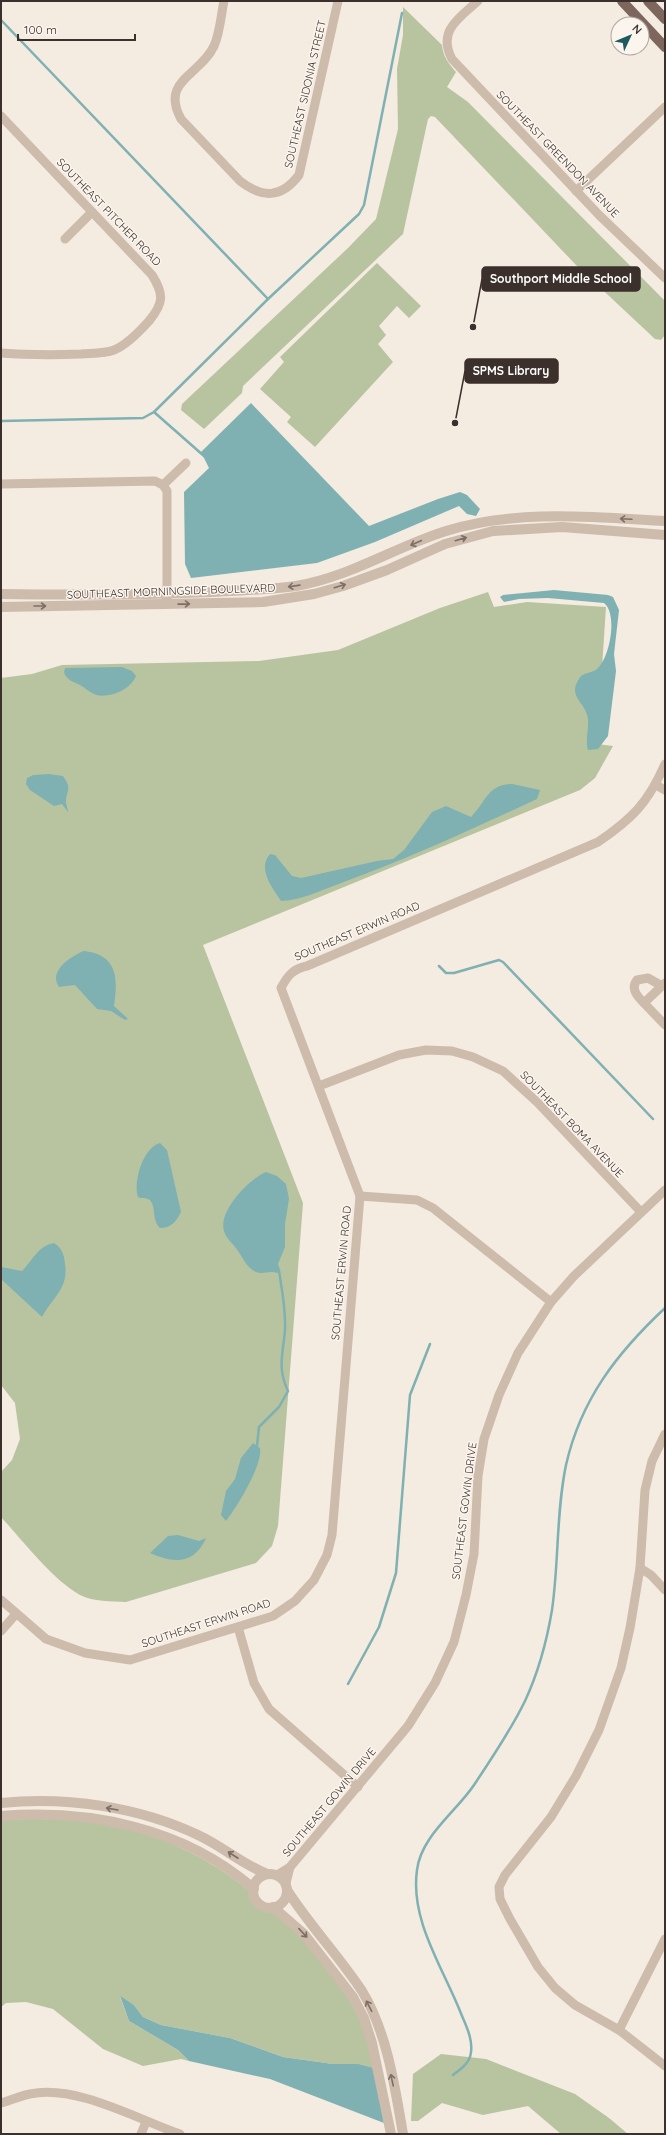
<svg xmlns="http://www.w3.org/2000/svg" width="666" height="2135" font-family="Quicksand,sans-serif">
  <style>
    .green { fill: #b8c4a0 }
    .water { fill: #7fb0b2 }
    .lines { fill: none; stroke-linecap: round; stroke-linejoin: round }
    .stream { stroke: #7fb0b2; stroke-width: 2.5 }
    .minor { stroke: #cdbbac; stroke-width: 9 }
    .tertiary { stroke: #cdbbac; stroke-width: 10 }
    .primary { stroke: #7d675c; stroke-width: 10 }
    .oneway { stroke: #7d6f65 }
    .labels { text-anchor: middle; dominant-baseline: central; stroke-width: 3; stroke-linejoin: round; paint-order: stroke }
    .street-label { font-size: 11px; fill: #3b302b; stroke: #fbf5ee }
    .leader { fill: none; stroke: #3b302b; stroke-width: 1.5 }
    .callout-dot { fill: #3b302b; stroke: #fbf5ee; stroke-width: 1.5 }
    .callout { fill: #3b302b; stroke: #3b302b; stroke-width: 1.5 }
    .callout-label { font-size: 12px; text-anchor: middle; font-weight: bold; fill: #fff }
  </style>
  <rect width="100%" height="100%" fill="#f4ebe1"/>
  <g class="green">
    <path d="M403,7L442,45C443,57 449,64 456,72L447,87L468,102L665,301V335L661,340L655,339L576,265L435,117L431,116L428,119L403,234L243,386L242,393L204,429L181,410L182,404L348,248L376,219L398,129L397,69L403,35Z"/>
    <path d="M377,263L421,306L409,318L397,306L379,326L386,335L378,344L393,362L315,447L287,422L291,417L260,389L284,362L280,357Z"/>
    <path d="M488,592L494,607L527,602L606,607L597,744L613,746L595,778L580,790L203,945L303,1203L278,1526L272,1546L256,1563L126,1602C111,1601 94,1602 80,1595C52,1579 23,1541 1,1517V1472L12,1460L20,1439L15,1403L1,1385V678L32,674L62,665L259,661L338,650L440,608Z"/>
    <path d="M28,1819C53,1819 79,1820 104,1824C153,1831 213,1859 249,1891L250,1898L253,1904L261,1910L272,1912L301,1937L349,1999L360,2020L368,2044L374,2068L359,2064H333L283,2057L230,2038L161,2025L143,2017L134,2005L120,1997L129,2021L178,2050L189,2061L181,2059L143,2066L103,2049L53,2009L26,2002L6,2003L1,2007V1820Z"/>
    <path d="M441,2054L486,2059L575,2094L609,2118L628,2134H561L528,2106L483,2115L442,2103L418,2121H411L413,2074Z"/>
  </g>
  <g class="water">
    <path d="M251,403L369,526L438,499L460,492L467,495L480,509L476,516L467,514L459,506L375,542L317,563L191,578L185,564L184,492L209,468L201,452Z"/>
    <path d="M554,590L608,595L613,597L619,610L614,654L616,671L608,736L598,749L588,750C585,739 589,729 588,719C586,701 565,697 581,676C585,673 594,672 597,669C610,658 618,614 604,603L548,598L519,599L504,602L500,597L503,595Z"/>
    <path d="M122,667L132,671L136,676C130,690 111,698 96,695C91,693 85,688 80,685C74,682 66,680 64,672L65,668Z"/>
    <path d="M49,774L63,776C73,790 66,790 66,802C66,805 68,809 68,812L62,804L54,806L30,790L26,784L27,778L33,775Z"/>
    <path d="M512,784L540,790L537,799C471,830 405,860 336,885C319,891 299,901 281,901C272,888 257,868 270,854L275,855L292,876L301,878L377,861L393,859L404,850L432,812L446,806L471,817C487,801 487,785 512,784Z"/>
    <path d="M84,951C118,955 118,978 114,1006L128,1019L125,1020L111,1011L97,1009L75,985L59,987C48,971 71,956 84,951Z"/>
    <path d="M160,1143L167,1150L181,1212C176,1222 171,1228 160,1228C151,1220 157,1203 148,1199C144,1197 142,1199 138,1197C133,1181 143,1148 160,1143Z"/>
    <path d="M266,1172L277,1176L286,1184L289,1199L285,1224V1247L278,1264L280,1270L277,1273C270,1270 263,1275 256,1272C247,1268 243,1258 238,1251C234,1244 226,1239 224,1231C218,1211 249,1179 266,1172Z"/>
    <path d="M54,1243C62,1248 64,1254 65,1264C69,1288 52,1298 42,1317L1,1279V1267L22,1271C33,1260 38,1246 54,1243Z"/>
    <path d="M253,1443L260,1448C263,1465 237,1507 226,1521L221,1515L226,1491L235,1479L241,1458Z"/>
    <path d="M178,1535L199,1541L206,1538C195,1564 174,1564 150,1553L168,1536Z"/>
    <path d="M120,1996L134,2005L143,2017L161,2025L230,2038L283,2057L333,2064H359L374,2068L384,2123L270,2079L189,2061L178,2050L129,2021Z"/>
  </g>
  <g class="lines">
    <g class="stream">
      <path d="M1,20L268,299"/>
      <path d="M154,412L204,456"/>
      <path d="M1,421L143,418L154,412L268,299L359,214L364,205L402,13"/>
      <path d="M439,966L446,973H454L499,960L503,962L653,1119"/>
      <path d="M257,1446L259,1427L279,1407L288,1391C277,1368 283,1354 285,1330C286,1310 282,1290 279,1271"/>
      <path d="M348,1684L379,1627L396,1573L410,1395L430,1344"/>
      <path d="M453,2075C461,2069 470,2063 471,2052C473,2038 465,2024 460,2011C442,1966 410,1920 417,1870C421,1836 456,1812 474,1785C492,1758 511,1730 525,1701C538,1673 547,1640 552,1610C559,1562 556,1513 566,1465C581,1399 617,1353 665,1308"/>
    </g>
    <g class="minor">
      <path d="M224,1C221,15 220,33 214,46C200,76 160,80 181,119L240,181C262,198 281,199 299,175L338,1"/>
      <path d="M478,1C459,18 437,31 452,59L599,215L665,278"/>
      <path d="M1,116L152,275C164,294 164,303 149,321C140,331 127,345 114,350C103,354 92,353 81,354C54,355 28,355 1,353"/>
      <path d="M576,191L665,107"/>
      <path d="M65,239L92,212"/>
      <path d="M1,484L155,481L163,485L167,491V601"/>
      <path d="M163,485L186,463"/>
      <path d="M656,785L665,790"/>
      <path d="M665,983L644,1003L665,1025"/>
      <path d="M644,1003C638,997 630,989 637,980L648,978L662,986"/>
      <path d="M319,1086L399,1055L426,1050L452,1051L473,1057L503,1071L537,1102L641,1212"/>
      <path d="M360,1196L417,1200L433,1208L551,1302"/>
      <path d="M665,1434L652,1461L645,1490L640,1568L630,1628L621,1668L599,1730L576,1776L551,1817L505,1875L499,1887L500,1899L510,1919L538,1967L555,1988L575,2005L619,2030L665,2066"/>
      <path d="M640,1568L651,1575L665,1590"/>
      <path d="M1,1600L46,1639L85,1653L130,1660L273,1616L295,1601L314,1580L327,1555L332,1535L360,1196L281,988C288,975 293,969 307,966L598,842C632,819 648,803 665,764"/>
      <path d="M238,1627L254,1683L269,1709L358,1787"/>
      <path d="M1,1631L16,1614"/>
      <path d="M277,1875L290,1867L408,1726L435,1683L454,1642L466,1595L474,1554L478,1476L484,1439L499,1395L518,1353L551,1302L574,1276L665,1190"/>
      <path d="M286,1883L290,1867"/>
      <path d="M619,2030L665,1939"/>
      <path d="M1,2103C11,2100 20,2096 30,2094C75,2084 137,2119 180,2134"/>
      <path d="M141,2134L146,2122"/>
    </g>
    <g class="tertiary">
      <path d="M1,594C71,595 141,595 212,592C240,590 269,590 296,586C350,577 395,547 446,531C518,509 591,517 665,521"/>
      <path d="M1,607L263,602L314,594L343,586L387,570L445,544L493,531L562,527L665,535"/>
      <path d="M1,1803C66,1796 139,1807 198,1835C222,1846 242,1864 267,1874"/>
      <path d="M1,1816C90,1809 185,1828 254,1889"/>
      <circle cx="270" cy="1891" r="17"/>
      <path d="M287,1890C310,1926 339,1956 362,1991C387,2032 395,2087 403,2134"/>
      <path d="M273,1907L304,1934L353,1997L364,2018L372,2043L391,2134"/>
    </g>
    <g class="primary">
      <path d="M622,1L665,47"/>
      <path d="M648,1L665,19"/>
    </g>
  </g>
  <defs><path id="oneway-shaft" d="M-6 0H5M1.5-3L5.5 0L1.5 3" fill="none" stroke-width="1.6" stroke-linecap="round" stroke-linejoin="round"/></defs>
  <g class="oneway">
    <use href="#oneway-shaft" transform="translate(626 519) rotate(-177)"/>
    <use href="#oneway-shaft" transform="translate(461 539) rotate(-16)"/>
    <use href="#oneway-shaft" transform="translate(416 543) rotate(156)"/>
    <use href="#oneway-shaft" transform="translate(294 586) rotate(172)"/>
    <use href="#oneway-shaft" transform="translate(340 586) rotate(-17)"/>
    <use href="#oneway-shaft" transform="translate(184 604) rotate(-1)"/>
    <use href="#oneway-shaft" transform="translate(40 606)"/>
    <use href="#oneway-shaft" transform="translate(112 1809) rotate(-170)"/>
    <use href="#oneway-shaft" transform="translate(233 1855) rotate(-147)"/>
    <use href="#oneway-shaft" transform="translate(303 1933) rotate(47)"/>
    <use href="#oneway-shaft" transform="translate(369 2006) rotate(-117)"/>
    <use href="#oneway-shaft" transform="translate(392 2080) rotate(-102)"/>
  </g>
  <g class="labels">
    <g class="street-label">
      <text transform="translate(305 94) rotate(-77)">SOUTHEAST SIDONIA STREET</text>
      <text transform="translate(558 154) rotate(46)">SOUTHEAST GREENDON AVENUE</text>
      <text transform="translate(109 212) rotate(46)">SOUTHEAST PITCHER ROAD</text>
      <text transform="translate(171 591) rotate(-2)">SOUTHEAST MORNINGSIDE BOULEVARD</text>
      <text transform="translate(357 931) rotate(-23)">SOUTHEAST ERWIN ROAD</text>
      <text transform="translate(572 1124) rotate(46)">SOUTHEAST BOMA AVENUE</text>
      <text transform="translate(341 1273) rotate(-85)">SOUTHEAST ERWIN ROAD</text>
      <text transform="translate(464 1511) rotate(-83)">SOUTHEAST GOWIN DRIVE</text>
      <text transform="translate(206 1623) rotate(-18)">SOUTHEAST ERWIN ROAD</text>
      <text transform="translate(329 1802) rotate(-50)">SOUTHEAST GOWIN DRIVE</text>
    </g>
  </g>
  <path class="leader" d="M473 327L482 279M455 423L465 371"/>
  <g class="callout-dot">
    <circle cx="473" cy="327" r="4"/>
    <circle cx="455" cy="423" r="4"/>
  </g>
  <g class="callout">
    <rect x="482" y="267" width="158" height="24" rx="4"/>
    <rect x="465" y="359" width="93" height="24" rx="4"/>
  </g>
  <g class="callout-label">
    <text x="561" y="283">Southport Middle School</text>
    <text x="511" y="375">SPMS Library</text>
  </g>
  <rect width="666" height="2135" fill="none" stroke="#3b302b" stroke-width="4"/>
  <g transform="translate(630 36) rotate(46)"><circle r="19" fill="#fbf5ee" stroke="#aea6a0"/>
  <path d="M0-3L7 15L0 10L-7 15Z" fill="#1f5a5e"/>
  <text y="-6" font-size="11" font-weight="bold" text-anchor="middle" fill="#3b302b">N</text>
  </g>
  <path d="M18 34v6h117v-6" fill="none" stroke="#3b302b" stroke-width="2"/>
  <text x="24" y="34" font-size="12" fill="#3b302b" stroke="#fbf5ee" stroke-width="3" paint-order="stroke">100 m</text>
</svg>
